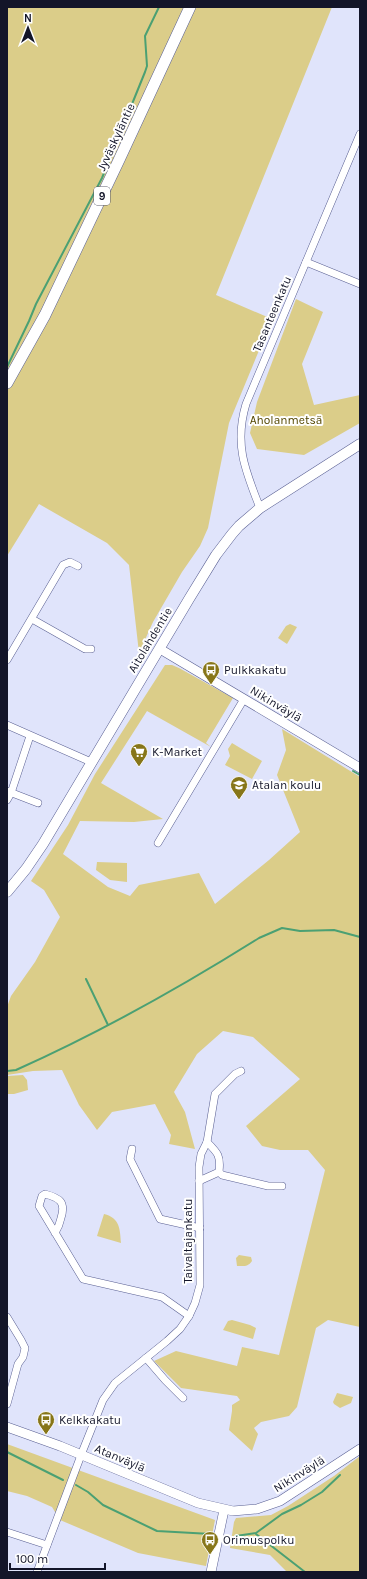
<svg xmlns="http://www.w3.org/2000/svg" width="367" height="1579" font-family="Karla,sans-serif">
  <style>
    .green { fill: #dbcd89 }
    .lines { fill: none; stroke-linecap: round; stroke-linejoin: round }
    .stream { stroke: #4ba073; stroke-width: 2 }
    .minor-casing { stroke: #5a6093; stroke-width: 8 }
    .tertiary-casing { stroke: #5a6093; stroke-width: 10 }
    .secondary-casing { stroke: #5a6093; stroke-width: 11 }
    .trunk-casing { stroke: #5a6093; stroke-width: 12 }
    .minor { stroke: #fff; stroke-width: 7 }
    .tertiary { stroke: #fff; stroke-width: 9 }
    .secondary { stroke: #fff; stroke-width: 10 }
    .trunk { stroke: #fff; stroke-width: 11 }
    .labels { text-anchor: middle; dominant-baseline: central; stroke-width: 4; stroke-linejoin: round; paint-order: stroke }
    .shield { fill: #fff; stroke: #5a5b69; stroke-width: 1 }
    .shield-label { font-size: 11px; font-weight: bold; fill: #131529 }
    .street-label { font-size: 12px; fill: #131529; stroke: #fff }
    .park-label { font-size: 12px; fill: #534600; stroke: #fff }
    .poi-label { font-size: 12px; fill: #131529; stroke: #fff; text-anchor: start }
  </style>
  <rect width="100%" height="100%" fill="#e0e4fb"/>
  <g class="green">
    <path d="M7,7H332L216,295L272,319L229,423L208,528L200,546L182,572L153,622L139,653L129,565L107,543L39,504L7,556Z"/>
    <path d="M296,299L323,312L302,364L314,405L360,395V423L304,455L257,449L250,433L257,402Z"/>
    <path d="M290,624L297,627L287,644L278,638L286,626Z"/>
    <path d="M165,665H172L179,668L233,698L206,743L211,747L147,711L101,783L163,819L134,822L80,821L63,854L108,887L130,896L139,885L199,873L215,904L269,860L300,832L277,775L286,750L282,729L360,777V1327L328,1320L316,1328L297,1407L289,1416L261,1422L254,1428L258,1434L252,1451L229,1430L232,1411V1405L240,1400L237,1396L181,1388L154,1361L176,1351L237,1366L242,1347L279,1355L325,1170L308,1150H280L262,1146L246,1126L300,1079L253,1037L223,1031L197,1054L174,1092L185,1112L195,1149L169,1144L171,1135L155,1104L112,1112L97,1130L79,1105L62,1070L33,1071L7,1075V1007L11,996L35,962L60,917L44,890L31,881L68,825L95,774Z"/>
    <path d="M232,743L262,761L252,779L225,765L230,756L228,749Z"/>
    <path d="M97,862L127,863V882L110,880L96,870Z"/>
    <path d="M23,1075L27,1080L28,1090L14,1094H7V1076Z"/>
    <path d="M104,1214C120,1218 120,1229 121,1243L97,1236Z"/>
    <path d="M239,1255L251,1257L252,1261C248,1267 244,1266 237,1266L236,1258Z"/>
    <path d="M232,1320L250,1325L256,1328L253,1339L223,1330L228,1321Z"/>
    <path d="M337,1393L353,1397L351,1403L340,1408L334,1404L333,1402Z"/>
    <path d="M7,1444L215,1520L206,1566L138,1553L60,1520L52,1507L27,1496L7,1491Z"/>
    <path d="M360,1456V1572H287L270,1555L230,1548L234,1522L236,1518L271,1515L288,1506L334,1476Z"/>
  </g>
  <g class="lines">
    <g class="stream">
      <path d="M7,367L29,321L36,304L102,178L145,72L147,66L145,36L159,7"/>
      <path d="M353,771L360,775"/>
      <path d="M86,979L108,1025"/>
      <path d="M7,1071L16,1070C101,1032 181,987 259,938L282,928L300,931L334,930L360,937"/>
      <path d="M7,1452L63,1480"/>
      <path d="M76,1485L88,1492L103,1505L157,1531L211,1534"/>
      <path d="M256,1534L305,1572"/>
      <path d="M236,1536L256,1533L282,1514L301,1505L322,1492L340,1475"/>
    </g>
    <defs>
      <g id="minor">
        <path d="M306,262L360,284"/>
        <path d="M260,508C245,470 234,444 246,404L360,134"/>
        <path d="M32,619L85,649H91"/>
        <path d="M7,660L63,565L70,562L78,566"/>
        <path d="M7,725L91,762"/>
        <path d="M7,791L38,803"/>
        <path d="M7,800L11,793L30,736"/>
        <path d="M158,843L244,699"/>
        <path d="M207,1142C218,1153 221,1156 219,1172L222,1175L268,1186H282"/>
        <path d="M132,1149L130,1159L160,1219L200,1228"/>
        <path d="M199,1181L219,1172"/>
        <path d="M55,1233C58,1228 60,1223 61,1218C66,1202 60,1198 45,1194L42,1196L39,1206L83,1279L162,1297L189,1316"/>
        <path d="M7,1317L21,1340L25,1348L23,1357L18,1364L7,1404"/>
        <path d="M146,1358L165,1380L183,1398"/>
        <path d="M7,1532L47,1545"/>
        <path d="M37,1572L83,1450L103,1400L115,1383L167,1341L180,1329L189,1316L195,1303L200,1285L199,1167L201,1154L207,1142L215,1094L235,1074L241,1071"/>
      </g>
      <g id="tertiary">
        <path d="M160,649L360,768"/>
        <path d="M7,1427L60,1446L198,1503L233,1511L257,1509L280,1501L360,1449"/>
        <path d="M211,1572L224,1510"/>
      </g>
      <path id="secondary" d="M7,892L26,869L43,844L189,599L216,555L232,534L239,526L260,508L360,444"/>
      <path id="trunk" d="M7,383L45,315L119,160L190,7"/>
    </defs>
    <use href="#minor" class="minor-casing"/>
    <use href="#tertiary" class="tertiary-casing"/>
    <use href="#secondary" class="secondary-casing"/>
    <use href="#trunk" class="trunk-casing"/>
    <use href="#minor" class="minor"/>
    <use href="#tertiary" class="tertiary"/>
    <use href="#secondary" class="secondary"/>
    <use href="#trunk" class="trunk"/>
  </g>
  <defs>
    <symbol id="bus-pin" viewBox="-11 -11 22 30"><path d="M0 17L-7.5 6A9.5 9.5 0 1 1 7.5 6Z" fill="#877619" stroke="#fff"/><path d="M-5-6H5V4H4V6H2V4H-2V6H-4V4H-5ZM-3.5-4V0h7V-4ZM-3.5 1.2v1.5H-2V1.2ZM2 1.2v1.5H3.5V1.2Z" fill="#fff"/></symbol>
    <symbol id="supermarket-pin" viewBox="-11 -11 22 30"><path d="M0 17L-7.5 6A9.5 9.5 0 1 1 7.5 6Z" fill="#877619" stroke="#fff"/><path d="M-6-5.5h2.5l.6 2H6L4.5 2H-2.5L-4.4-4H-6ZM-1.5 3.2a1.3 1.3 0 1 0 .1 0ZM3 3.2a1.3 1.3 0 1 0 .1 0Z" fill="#fff"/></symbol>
    <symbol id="school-pin" viewBox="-11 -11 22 30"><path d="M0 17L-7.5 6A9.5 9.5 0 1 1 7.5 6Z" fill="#877619" stroke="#fff"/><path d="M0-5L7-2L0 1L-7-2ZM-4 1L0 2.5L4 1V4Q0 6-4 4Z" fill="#fff"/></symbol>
  </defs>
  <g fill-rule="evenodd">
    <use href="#bus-pin" x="201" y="660" width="20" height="27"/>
    <use href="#supermarket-pin" x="129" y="742" width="20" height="27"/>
    <use href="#school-pin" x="229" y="775" width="20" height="27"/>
    <use href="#bus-pin" x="36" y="1410" width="20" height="27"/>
    <use href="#bus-pin" x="200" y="1530" width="20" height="27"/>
  </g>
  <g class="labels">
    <rect class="shield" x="94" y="187" width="16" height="18" rx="3"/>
    <g class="shield-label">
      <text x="102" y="196">9</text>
    </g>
    <g class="street-label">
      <text transform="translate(116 137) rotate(-65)">Jyväskyläntie</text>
      <text transform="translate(272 314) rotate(-67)">Tasanteenkatu</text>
      <text transform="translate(150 640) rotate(-59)">Aitolahdentie</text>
      <text transform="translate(276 704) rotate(31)">Nikinväylä</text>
      <text transform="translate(188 1241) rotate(-90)">Taivaltajankatu</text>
      <text transform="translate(120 1458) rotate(23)">Atanväylä</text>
      <text transform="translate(299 1474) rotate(-32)">Nikinväylä</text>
    </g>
    <g class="park-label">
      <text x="286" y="420">Aholanmetsä</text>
    </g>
    <g class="poi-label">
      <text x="224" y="670">Pulkkakatu</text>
      <text x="152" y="752">K-Market</text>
      <text x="252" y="785">Atalan koulu</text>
      <text x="59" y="1420">Kelkkakatu</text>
      <text x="223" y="1540">Orimuspolku</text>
    </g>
  </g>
  <rect width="367" height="1579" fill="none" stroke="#131529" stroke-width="16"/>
  <g transform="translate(28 28)" stroke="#ffffff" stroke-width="3" paint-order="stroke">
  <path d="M0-3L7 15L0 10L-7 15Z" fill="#131529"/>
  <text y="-6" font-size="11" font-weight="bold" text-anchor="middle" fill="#131529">N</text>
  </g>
  <path d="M10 1563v6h95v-6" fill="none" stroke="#131529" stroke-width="2"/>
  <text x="16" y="1563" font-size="12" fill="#131529" stroke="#ffffff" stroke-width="3" paint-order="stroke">100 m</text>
</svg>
